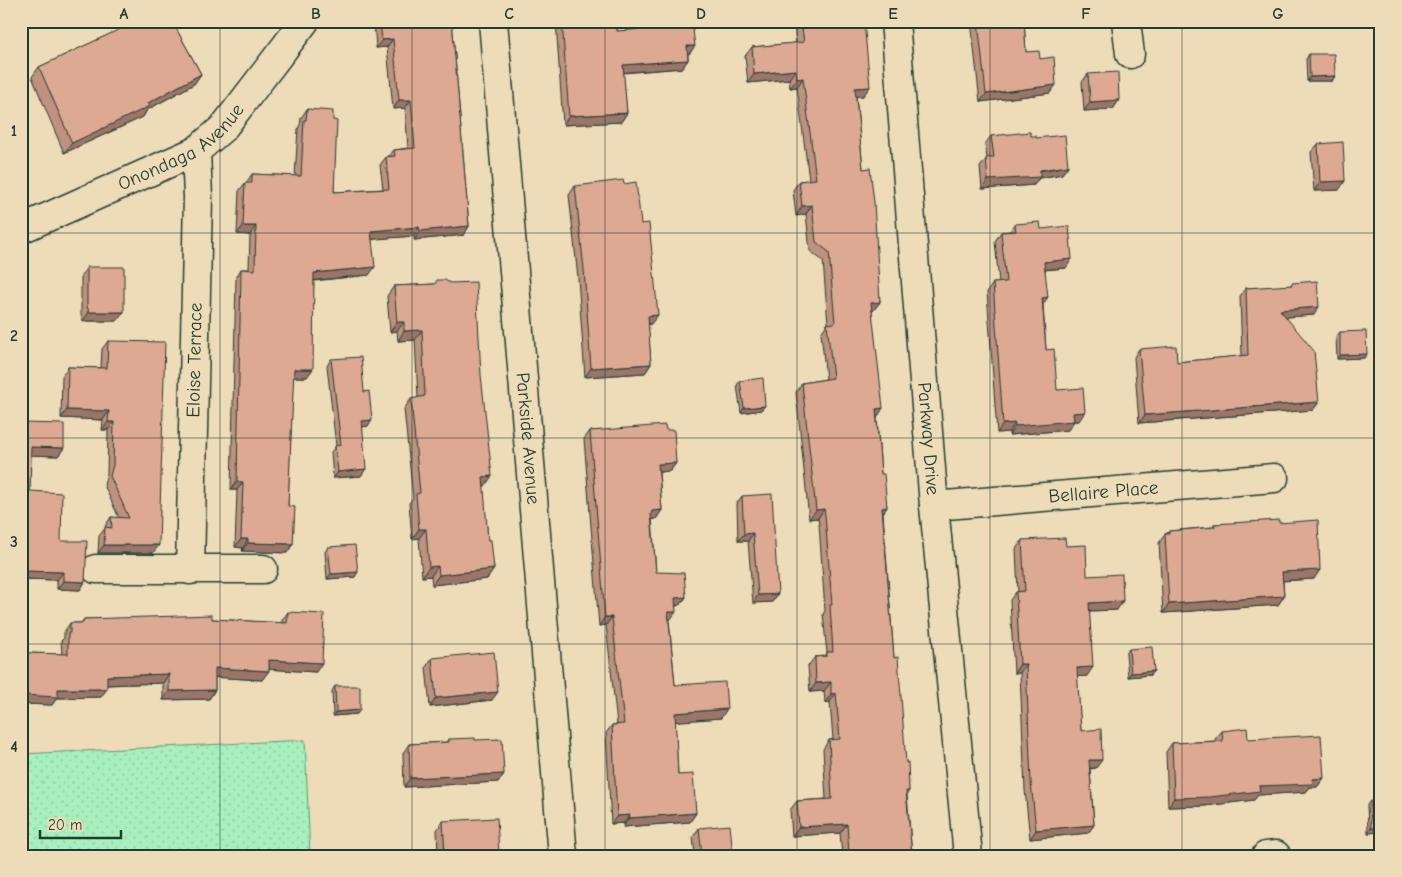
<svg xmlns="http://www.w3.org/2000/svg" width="1402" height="877" font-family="'Comic Neue',sans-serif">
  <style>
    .grass { fill: url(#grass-dots); stroke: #639678 }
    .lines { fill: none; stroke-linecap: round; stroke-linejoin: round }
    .minor-casing { stroke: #1f3d34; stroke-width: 31 }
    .minor { stroke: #eedbb8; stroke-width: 28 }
    .wall { fill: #bf917e; stroke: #1f3d34 }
    .shaded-wall { fill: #9b7667; stroke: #1f3d34 }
    .building { fill: #dea993; stroke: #1f3d34 }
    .grid { fill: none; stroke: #1f3d34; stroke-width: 1; stroke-opacity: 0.55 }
    .labels { text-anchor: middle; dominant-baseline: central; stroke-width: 4.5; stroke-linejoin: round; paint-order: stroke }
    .street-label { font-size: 19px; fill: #1f3d34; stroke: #eedbb8 }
    .neatline { fill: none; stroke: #1f3d34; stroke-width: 2 }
    .grid-label { font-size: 16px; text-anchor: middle; font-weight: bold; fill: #1f3d34 }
  </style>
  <defs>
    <pattern id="grass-dots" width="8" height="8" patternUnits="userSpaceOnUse" patternTransform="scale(1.25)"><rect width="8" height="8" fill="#a7efbc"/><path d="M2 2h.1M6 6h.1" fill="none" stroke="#8fcea2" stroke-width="1.8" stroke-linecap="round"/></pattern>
  </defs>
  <rect width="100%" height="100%" fill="#eedbb8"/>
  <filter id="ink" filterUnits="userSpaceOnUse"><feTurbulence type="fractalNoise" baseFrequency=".02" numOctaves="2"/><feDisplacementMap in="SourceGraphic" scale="10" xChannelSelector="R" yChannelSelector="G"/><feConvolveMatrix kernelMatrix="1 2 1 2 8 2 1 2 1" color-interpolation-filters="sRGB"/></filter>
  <g filter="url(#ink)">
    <path class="grass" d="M305,740L310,856H21V754Z"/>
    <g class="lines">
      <defs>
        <g id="minor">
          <path id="s1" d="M493,21L563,856"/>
          <path id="s2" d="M895,21L934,506L968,856"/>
          <path d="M1126,21L1130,54"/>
          <path id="s3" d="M21,229L196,151L223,128L305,21"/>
          <path id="s4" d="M934,506L1274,478"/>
          <path d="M96,569H263"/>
          <path id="s5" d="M190,570L198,197L196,151"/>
          <path d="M1266,856L1276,855"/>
        </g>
      </defs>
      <use href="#minor" class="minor-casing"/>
      <use href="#minor" class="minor"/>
    </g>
    <g class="wall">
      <path d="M116,21H172L201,74L194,84L147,110L143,117L64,153L32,77L39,67L121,29Z"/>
      <path d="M374,21H452L469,226L464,235L414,240V236L372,239L369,275L314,281L307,377H293L288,506L293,544L287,553L242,551L243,548L235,547L237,490H231L236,278L241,269H249L250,235L237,234L239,191L245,183H246L252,174L295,176L298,129L300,125L301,118L307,109L333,120L334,192L383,189L380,165L386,157L389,156L394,150L408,148L405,108L393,109L387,47L376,48Z"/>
      <path d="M556,21H616L617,31L665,27L669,22L695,46L689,54H688V60L682,68L623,73L627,113L621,122L563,125Z"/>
      <path d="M794,21H864L863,96H856L863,169L880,302L873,311H872L877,418L881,474L887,507L883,513L894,658L909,791L907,794L912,856H842L840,833L792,836L790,810L797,801L826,799L823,749L829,740L833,739L830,702L825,703L824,691L810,692L808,666L815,657L825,656L827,653L823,614L825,611L819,524L818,518L809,519L796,392L802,383L826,379L821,333L827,324H828L823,261L810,251L806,214L796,216L793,190L799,181L809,180L797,87L790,88L789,79L748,83L745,56L752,47L796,43Z"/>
      <path d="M971,21H1024L1026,52L1040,59L1050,93L980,102Z"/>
      <path d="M1309,54L1335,76L1332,81H1307L1306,59Z"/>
      <path d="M1088,74L1119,100L1113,109L1084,111L1082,82Z"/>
      <path d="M991,136H1031L1036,138L1068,166L1062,174L1039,178L1034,185L982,189L980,167L987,158L985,144Z"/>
      <path d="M1318,144L1339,190L1314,191L1311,152Z"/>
      <path d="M575,186L651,324H648L651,364L645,373L585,377L578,278L569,195Z"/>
      <path d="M1015,224L1041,229L1066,268L1045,270L1043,304L1046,350L1057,390L1079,421H1074L1068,430L1009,435V432L997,433L987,292L993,283H999L995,241L1001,232L1010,231Z"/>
      <path d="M87,267L124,312L117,321H83L81,315V276Z"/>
      <path d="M1292,283L1314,315L1286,317L1319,402L1313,410L1139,423L1134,357L1139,349L1177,362L1242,356L1240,296L1246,288L1290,286Z"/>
      <path d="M435,284L485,486H483L488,540L494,569L487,579L432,585L431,576L422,577L419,538L412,539L409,503L413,498L404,409L411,399L418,398L415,340L398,341L397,331L390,332L387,296L394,286Z"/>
      <path d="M1340,332L1367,354L1364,358L1337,359L1336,337Z"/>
      <path d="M108,341L153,553H98L99,536L106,527L105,526L111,517L119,518L104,485L107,473L108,430H102L103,420L61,418L62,376L68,367L101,368L102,349Z"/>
      <path d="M331,359L364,392L368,426L362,427L361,476L333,478L331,452L336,446L327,366Z"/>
      <path d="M740,381L761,410L741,413L737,385Z"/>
      <path d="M21,423L64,448L58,456L31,455L30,491L61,541L85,582L80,590L57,589V580L21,579Z"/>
      <path d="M666,430L676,463L670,471L659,472L662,510L656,519H652L656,572L686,597L680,605L676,606L670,620H669L675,685L721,718L675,721L678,775L696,813L690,822L623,827L624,823L611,824L606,733L612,725L617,724L606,625L599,626L584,439L590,431Z"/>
      <path d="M742,496L778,594L772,602L753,603L748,541H738L737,503Z"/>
      <path d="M1279,523L1314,579L1283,581L1284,596L1278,605L1163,613L1159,543L1165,534H1166L1169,531L1212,527L1214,524Z"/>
      <path d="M1022,540L1066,546L1087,576L1117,610L1089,611L1087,676H1077L1081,731L1096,768L1090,769L1094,825L1088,833L1030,839L1025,790L1020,673H1014L1010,600L1016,592H1018L1016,549Z"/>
      <path d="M328,547L355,577L327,579L325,552Z"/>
      <path d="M288,612L316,672L269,669L262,680L215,677V690L209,699L163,700V683L107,685L101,697L57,698L52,705L21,704V659L25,653L62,654L61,641L64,638V632L70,623H81L84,619H212L282,623V620Z"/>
      <path d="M1129,649L1154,671L1150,675L1128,677L1126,653Z"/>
      <path d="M432,658L492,700L430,707L426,667Z"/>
      <path d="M335,686L357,714L333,716L332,691Z"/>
      <path d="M1222,731L1248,739L1324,778L1317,787H1310L1306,792L1258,795L1254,800L1204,806L1168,807L1166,752L1172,743L1216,741L1215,739Z"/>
      <path d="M449,739L504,774L498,782L404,787L403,753L409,744L446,742Z"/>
      <path d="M1370,801L1381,832L1368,833L1367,805Z"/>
      <path d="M443,821L499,855V856H438L437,830Z"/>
      <path d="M699,828L733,856H695L693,837Z"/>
    </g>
    <g class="shaded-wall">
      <path d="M21,21H32L29,25L21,29Z"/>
      <path d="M393,39L387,47L376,48L382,40Z"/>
      <path d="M687,46H695L689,54L681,55Z"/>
      <path d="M688,60L682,68L617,73L623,65Z"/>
      <path d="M796,70L789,79L748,83L754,74Z"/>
      <path d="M201,74L194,84L147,110L143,117L64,153L72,143L148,103Z"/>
      <path d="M1335,76L1332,81H1307L1310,77Z"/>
      <path d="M803,78L797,87L790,88L797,79Z"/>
      <path d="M1056,85L1050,93L980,102L986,94Z"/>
      <path d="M870,87L863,96L849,97L855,88Z"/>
      <path d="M399,100H411L405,108L393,109Z"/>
      <path d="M1119,100L1113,109L1084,111L1090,102Z"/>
      <path d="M627,113L621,122L563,125L569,116Z"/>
      <path d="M1068,166L1062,174L1039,178L1034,185L982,189L988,180Z"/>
      <path d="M1345,181L1339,190L1314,191L1320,182Z"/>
      <path d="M812,205L806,214L796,216L802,206Z"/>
      <path d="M243,226H256L250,235L237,234Z"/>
      <path d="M469,226L464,235L414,240L420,231Z"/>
      <path d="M419,227L414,236L365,240L371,231Z"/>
      <path d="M1072,259L1066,268L1038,270L1044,262Z"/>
      <path d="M375,267L369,275L308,281L314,273Z"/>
      <path d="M1048,297L1042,306V298Z"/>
      <path d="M880,302L873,311L864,312L871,303Z"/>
      <path d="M1319,307L1314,315L1274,318L1280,310Z"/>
      <path d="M89,312H124L117,321H83Z"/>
      <path d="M658,315L651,324L642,325L648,316Z"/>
      <path d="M397,322H404L397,331L390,332Z"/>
      <path d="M422,330L415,340L398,341L404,331Z"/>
      <path d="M1367,354L1364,358L1337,359L1340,355Z"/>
      <path d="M651,364L645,373L585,377L591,368Z"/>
      <path d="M294,369H313L307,377H288Z"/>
      <path d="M1319,402L1313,410L1139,423L1145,415Z"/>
      <path d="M765,406L761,410L741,413L744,408Z"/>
      <path d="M883,408L877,418L876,409Z"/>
      <path d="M67,410L109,411L103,420L61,418Z"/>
      <path d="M1085,412L1079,421H1074L1068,430L1009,435L1015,426L1073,413Z"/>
      <path d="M372,420L368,426L357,428L362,421Z"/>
      <path d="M108,422H114L108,430H102Z"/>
      <path d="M1015,423L1009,432L997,433L1003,424Z"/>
      <path d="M31,447L64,448L58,456L26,455Z"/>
      <path d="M676,463L670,471L652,473L658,464Z"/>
      <path d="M366,469L361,476L333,478L338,472Z"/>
      <path d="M492,476L485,486L476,487L483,477Z"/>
      <path d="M237,481L243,482L237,490H231Z"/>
      <path d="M887,507L881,516L882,508Z"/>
      <path d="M824,509L818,518L809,519L816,510Z"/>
      <path d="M662,510L656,519L646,520L652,511Z"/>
      <path d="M419,529H426L419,538L412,539Z"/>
      <path d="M753,533L748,541H738L744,534Z"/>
      <path d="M241,539H248L243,548L235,547Z"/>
      <path d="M248,543L293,544L287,553L242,551Z"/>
      <path d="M104,545H159L153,553H98Z"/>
      <path d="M438,566L431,576L422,577L429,567Z"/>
      <path d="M494,569L487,579L432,585L439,575Z"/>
      <path d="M1320,570L1314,579L1276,581L1282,572Z"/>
      <path d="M21,571L63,572L57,580L21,579Z"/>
      <path d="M358,572L355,577L327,579L331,574Z"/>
      <path d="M63,581L85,582L80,590L57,589Z"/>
      <path d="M778,594L772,602L753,603L758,595Z"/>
      <path d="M1284,596L1278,605L1163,613L1169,604Z"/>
      <path d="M686,597L680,605L669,606L675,598Z"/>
      <path d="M1123,601L1117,610L1083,611L1089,603Z"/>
      <path d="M668,612H676L670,620L662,621Z"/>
      <path d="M605,617H612L606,625L599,626Z"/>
      <path d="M269,660L322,663L316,672L263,669Z"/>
      <path d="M1020,664H1026L1020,673H1014Z"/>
      <path d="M1093,667L1087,676L1071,677L1077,668Z"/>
      <path d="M215,668L269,671L262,680L209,677Z"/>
      <path d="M1154,671L1150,675L1128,677L1131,673Z"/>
      <path d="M169,674L163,683L101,685L107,676Z"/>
      <path d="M831,682L824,691L810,692L816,683Z"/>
      <path d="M58,689H107L101,697L57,698L52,705L21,704V699L24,695Z"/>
      <path d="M215,690L209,699L163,700L169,691Z"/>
      <path d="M498,692L492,700L430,707L436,698Z"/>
      <path d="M836,693L830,702L825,703L831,694Z"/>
      <path d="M727,709L721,718L669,722L675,713Z"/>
      <path d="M360,710L357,714L333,716L336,712Z"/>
      <path d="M1089,760H1102L1096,768L1083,769Z"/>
      <path d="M504,774L498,782L404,787L410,778Z"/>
      <path d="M1324,778L1317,787H1310L1306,792L1258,795L1254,800L1204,806L1168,807L1174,798L1312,779Z"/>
      <path d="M696,813L690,822L623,827L629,818Z"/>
      <path d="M630,815L624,823L611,824L617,816Z"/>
      <path d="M847,824L840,833L792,836L799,827Z"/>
      <path d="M1094,825L1088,833L1030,839L1036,830Z"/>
      <path d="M1371,828H1381V832L1368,833Z"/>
      <path d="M856,852L853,856H847L849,853Z"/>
    </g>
    <g class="building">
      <path d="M129,21H172L201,74L148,103L150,106L72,143L39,67L131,24Z"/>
      <path d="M380,21H452L469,226L420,231L419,227L371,231L375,267L314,273L313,369H294L288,506L295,507L293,544L248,543V539H241L243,482L237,481L241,269L255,270L256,226H243L245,183H252V174L301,176L304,120H306L307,109L333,111V120L337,121L334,192L389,189L386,157L395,156L394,150L415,148L411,100H399L393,39L382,40Z"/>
      <path d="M562,21H616L617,31L669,27V22L692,21L695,46H687L688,60L623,65L627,113L569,116Z"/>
      <path d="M801,21H864L870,87L855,88L863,169L870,168L874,202L880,302L871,303L883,408L876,409L881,474H884L887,507L882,508L894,658L898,657L906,763L908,762L909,791H906L912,856H856V852L849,853L847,824L799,827L797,801L832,799L829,740L840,739L836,693L831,694V682L816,683L815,657L827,656V652H833L830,605H832L825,515L824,509L816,510L802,383L833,378L827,324L835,323L829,252L816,242L812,205L802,206L799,181L816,179L803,78L797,79L796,70L754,74L752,47L804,42Z"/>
      <path d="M978,21H1024L1026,52L1039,51L1040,59L1054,57L1056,85L986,94Z"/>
      <path d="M1309,54H1334L1335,76L1310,77Z"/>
      <path d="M1118,72L1119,100L1090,102L1088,74Z"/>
      <path d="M1030,132L1031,136H1036V138L1065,135L1068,166L1040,170V177L988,180L986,158L994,157L991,136Z"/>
      <path d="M1343,142L1345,181L1320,182L1318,144Z"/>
      <path d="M623,180L624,184L636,182L641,224L649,223L658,315L648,316L651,364L591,368L584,269L575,186Z"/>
      <path d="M1040,222L1041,229L1069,226L1072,259L1044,262L1048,297L1042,298L1046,350L1054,349L1057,390L1083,388L1085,412L1073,413L1074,421L1015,426V423L1003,424L993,283L1006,282L1001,232L1016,231L1015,224Z"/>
      <path d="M87,267H124V312H89L87,306Z"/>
      <path d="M437,280H445L450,283L476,282L481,375L492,476L483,477L488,540H491L494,569L439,575L438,566L429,567L426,529H419L416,494L420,493L411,399L425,396L422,330L404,331V322H397L394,286L435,284Z"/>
      <path d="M1317,281L1319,307L1280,310L1314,351L1319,402L1145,415L1139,349L1176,346L1177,362L1248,355L1246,288L1292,285V283Z"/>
      <path d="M1366,331L1367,354L1340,355V332Z"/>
      <path d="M108,341L165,342L159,545H104L105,527L112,528L111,517L129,518L110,476L113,465L114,422H108L109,411L67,410L68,367L107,368Z"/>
      <path d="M361,357L364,392L369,391L372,420L362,421L366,469L338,472L335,446L341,445L331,359Z"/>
      <path d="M763,378L765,406L744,408L740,381Z"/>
      <path d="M21,423L64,424V448L31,447L30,491L62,493L61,541H87L85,582L63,581V572L21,571Z"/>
      <path d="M665,425L666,430H674L676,463L658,464L662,510L652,511L651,514L656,572L684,573L686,597L675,598L676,612H668L675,685L725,682L727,709L675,713L678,775L693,774L696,813L629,818L630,815L617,816L612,725L624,724L612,617H605L590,431Z"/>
      <path d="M772,494L778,594L758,595L753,533L744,534L742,496Z"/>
      <path d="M1279,520V523L1318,520L1320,570L1282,572L1284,596L1169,604L1165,534H1169V531L1215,527L1214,524Z"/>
      <path d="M1065,538L1066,546L1086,545L1087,576L1122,574L1123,601L1089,603L1093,667L1077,668L1081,731L1101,729L1102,760H1089L1094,825L1036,830L1031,782L1026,664H1020L1016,592L1025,591L1022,540Z"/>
      <path d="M355,545L358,572L331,574L328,547Z"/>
      <path d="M288,612L324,614L322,663L269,660V671L215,668V690L169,691V674L107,676V689H58V697L24,695L25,653L68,654V633H70V623H83L84,619L212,615V619L287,623Z"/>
      <path d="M1152,647L1154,671L1131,673L1129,649Z"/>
      <path d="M494,652L498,692L436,698L432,658Z"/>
      <path d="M335,686H360V710L336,712Z"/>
      <path d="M1247,728L1248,739L1321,735L1324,778L1312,779L1313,784L1259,786L1260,791L1210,797L1174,798L1172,743L1223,741L1222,731Z"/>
      <path d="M475,738V740L502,739L504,774L410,778L409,744L449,742V739Z"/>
      <path d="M1370,801H1381V828H1371Z"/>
      <path d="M497,818L499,855L445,856L443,821Z"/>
      <path d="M730,825L733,856H702L699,828Z"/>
    </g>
  </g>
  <path class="grid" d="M220,21V856M412,21V856M605,21V856M797,21V856M990,21V856M1182,21V856M21,233H1381M21,438H1381M21,644H1381"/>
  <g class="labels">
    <g class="street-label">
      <text stroke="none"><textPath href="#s3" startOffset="181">Onondaga Avenue</textPath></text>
      <text stroke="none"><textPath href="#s5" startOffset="210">Eloise Terrace</textPath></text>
      <text stroke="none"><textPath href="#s1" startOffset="419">Parkside Avenue</textPath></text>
      <text stroke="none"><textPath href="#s2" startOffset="419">Parkway Drive</textPath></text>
      <text stroke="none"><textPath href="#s4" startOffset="170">Bellaire Place</textPath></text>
    </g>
  </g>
  <rect width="1402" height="877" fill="none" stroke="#eedbb8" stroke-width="55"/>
  <path d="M40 830v8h81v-8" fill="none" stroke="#1f3d34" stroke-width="2.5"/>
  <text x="48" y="830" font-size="15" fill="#1f3d34" stroke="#eedbb8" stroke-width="4" paint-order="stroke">20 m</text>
  <rect x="28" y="28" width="1346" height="822" class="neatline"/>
  <g class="grid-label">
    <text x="124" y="19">A</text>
    <text x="316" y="19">B</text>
    <text x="509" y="19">C</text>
    <text x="701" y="19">D</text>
    <text x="893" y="19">E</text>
    <text x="1086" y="19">F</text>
    <text x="1278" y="19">G</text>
    <text x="14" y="136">1</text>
    <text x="14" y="341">2</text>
    <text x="14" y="547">3</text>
    <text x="14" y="752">4</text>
  </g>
</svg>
